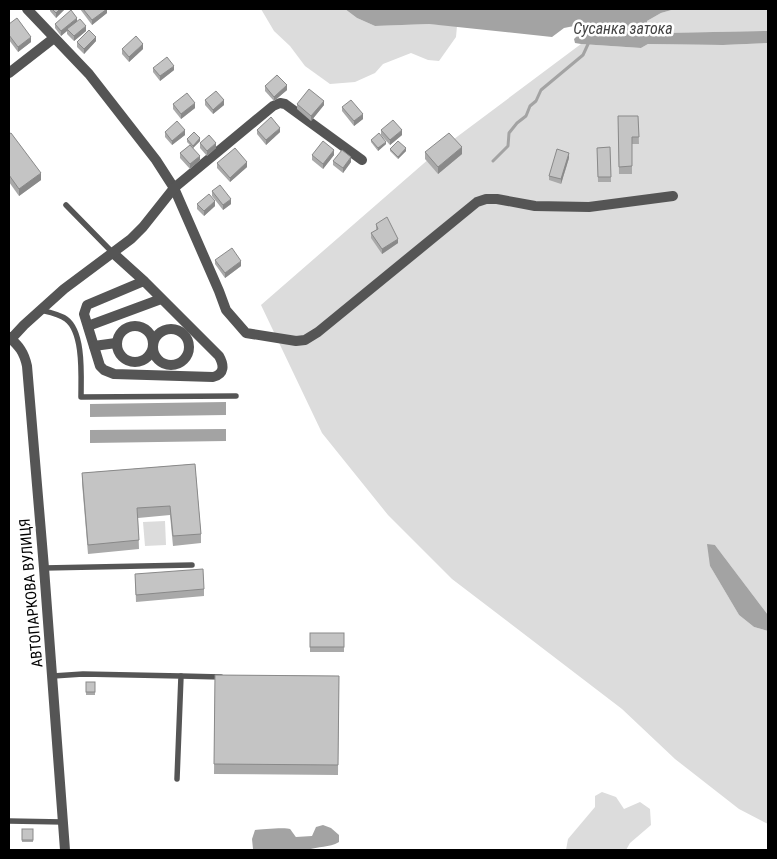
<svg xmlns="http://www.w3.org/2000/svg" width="777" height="859" font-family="'Roboto Condensed',sans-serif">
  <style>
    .green { fill: #dcdcdc }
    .water { fill: #a3a3a3 }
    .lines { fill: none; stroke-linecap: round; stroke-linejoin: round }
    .stream { stroke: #a3a3a3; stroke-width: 3 }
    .lane { stroke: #555; stroke-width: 5.5 }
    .street { stroke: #555; stroke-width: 10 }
    .wall { fill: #a9a9a9 }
    .shaded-wall { fill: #898989 }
    .building { fill: #c4c4c4; stroke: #898989 }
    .labels { text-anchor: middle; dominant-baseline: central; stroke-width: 5; stroke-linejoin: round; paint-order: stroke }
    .street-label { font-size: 15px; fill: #000; stroke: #fff }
    .water-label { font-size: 16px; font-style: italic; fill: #444; stroke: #fff }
  </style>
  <rect width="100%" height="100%" fill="#fff"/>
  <g class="green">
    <path d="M261,9H345L357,18L375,26L429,24L457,26L456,37L439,61L428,60L411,53L383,64L375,73L355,82L330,84L305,66L290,46L274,31Z"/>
    <path d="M675,9H768V31L663,33L648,31L647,21L661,13Z"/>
    <path d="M768,43V615L715,545L710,566L739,615L754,627L768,631V824L739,809L675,759L622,709L452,579L388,515L322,433L261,305L438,151L581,44L641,48L648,44L723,45Z"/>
    <path d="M165,521L166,545L145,546L143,522Z"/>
    <path d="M602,792L616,797L624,809L640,802L650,809L651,825L630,843L626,850H566L568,839L595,807V796Z"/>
  </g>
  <g class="water">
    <path d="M345,9H675L661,13L647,21L648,31L663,33L768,31V43L723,45L648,44L641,48L581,44L575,43L574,39L577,36L582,34L584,29L579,25L564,28L552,37L429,24L375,26L357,18Z"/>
    <path d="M226,402V415L90,417V404Z"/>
    <path d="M226,429V441L90,443V430Z"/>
    <path d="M707,544L715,545L768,615V631L754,627L739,615L710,566Z"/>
    <path d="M323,825L331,828L339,835V842C329,848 318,846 308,850L253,849L252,839L255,830C261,829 287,827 290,829C291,830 295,836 296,837L312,836L316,827Z"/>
  </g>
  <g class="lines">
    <path class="stream" d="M493,161L508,146L509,133L517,123L526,116L530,106L536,101L541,90L583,55L589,42"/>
    <g class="lane">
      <path d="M66,205L113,253"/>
      <path d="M40,310C48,312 59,314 66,319C84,332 81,376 81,397L236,396"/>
      <path d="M44,568L192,565"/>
      <path d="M53,676L83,674L181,676L177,779"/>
      <path d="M181,676L221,677"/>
      <path d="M9,821L63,822"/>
    </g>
    <g class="street">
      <path d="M27,9L89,74L156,160L174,188L219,291L226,310L246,333L296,341L305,340L318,332L477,202L486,199H497L535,206L589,207L673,196"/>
      <path d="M9,73L54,38"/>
      <path d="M113,253L144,281L219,356C224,365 225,374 213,377L114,374L104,370L100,366L84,314L87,305L144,281"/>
      <circle cx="135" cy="344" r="18"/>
      <path d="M88,326L161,299"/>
      <circle cx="171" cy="347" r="18"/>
      <path d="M9,337C19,346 24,352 27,366L44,568L65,850"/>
      <path d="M11,339L24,325L64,289L131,239L143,227L174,188L273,106L280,103L285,104L362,160"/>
      <path d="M94,346L116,343"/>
    </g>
  </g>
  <g class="wall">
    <path d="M50,9H65L56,18L50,11Z"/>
    <path d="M80,9H107V13L92,25Z"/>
    <path d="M77,21L86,31L74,41L67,34V30L61,36L55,28V24Z"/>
    <path d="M9,24L31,42L18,52L9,40Z"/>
    <path d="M96,41L84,54L77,47V42Z"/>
    <path d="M122,49H143L129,62L122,54Z"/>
    <path d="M153,68L174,70L160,81L153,72Z"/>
    <path d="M265,86L287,90L274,101L265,91Z"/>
    <path d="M205,100L224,105L213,114L205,105Z"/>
    <path d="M173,104L195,108L181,119L173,109Z"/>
    <path d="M297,104L324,105L311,121L297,109Z"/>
    <path d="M342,107L363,119L354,126L342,111Z"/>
    <path d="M618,116H638L639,144H632V174H619Z"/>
    <path d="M257,130L280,132L266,145L257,134Z"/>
    <path d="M381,130L402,135L390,145L381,135Z"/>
    <path d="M165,132L185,135L172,145L165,137Z"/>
    <path d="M9,134L41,180L19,196L9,182Z"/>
    <path d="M187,139L200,141L193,148L200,160L190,169L180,158V153L190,145L187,142Z"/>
    <path d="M371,140L386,144L378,151L371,142Z"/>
    <path d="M200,143L216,148L207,156L200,148Z"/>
    <path d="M610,147L611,182H598L597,148Z"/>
    <path d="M390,149L406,151L398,159L390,151Z"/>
    <path d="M425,152L462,154L438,174L425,159Z"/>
    <path d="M312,155H334L323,169L312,160Z"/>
    <path d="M569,158L561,184L549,180V176Z"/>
    <path d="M333,161L351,162L343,173L333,165Z"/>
    <path d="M217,163L247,167L230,182L217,168Z"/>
    <path d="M212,191L231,204L223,210L212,196Z"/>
    <path d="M197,204L215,206L204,216L197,209Z"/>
    <path d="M376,224L398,243L382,254L371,238V233L376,230Z"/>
    <path d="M215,260L241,266L225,278L215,264Z"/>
    <path d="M195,464L201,534V543L173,546L170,515L138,518L139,549L88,554L82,483V473Z"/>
    <path d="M135,574L204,589V596L136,602Z"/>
    <rect x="310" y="633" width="34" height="19"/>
    <path d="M215,675L339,676L338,775L214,774Z"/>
    <rect x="86" y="682" width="9" height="13"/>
    <path d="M22,829L33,840V842H22Z"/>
  </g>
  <g class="shaded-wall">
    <path d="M60,9H65L56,18V13Z"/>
    <path d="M107,9V13L92,25V20Z"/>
    <path d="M77,18V23L61,36V31Z"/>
    <path d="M86,26V31L74,41V36Z"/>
    <path d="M31,37V42L18,52V47Z"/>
    <path d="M96,37V41L84,54V49Z"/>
    <path d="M143,44V49L129,62V57Z"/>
    <path d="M174,66V70L160,81V76Z"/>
    <path d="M287,85V90L274,101V97Z"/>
    <path d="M224,100V105L213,114V110Z"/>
    <path d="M324,101V105L311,121V116Z"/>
    <path d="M195,103V108L181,119V114Z"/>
    <path d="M363,114V119L354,126V121Z"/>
    <path d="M280,128V132L266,145V140Z"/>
    <path d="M185,130V135L172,145V141Z"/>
    <path d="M402,130V135L390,145V140Z"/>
    <path d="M200,138V141L193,148V146Z"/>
    <path d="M386,142V144L378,151V148Z"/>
    <path d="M216,143V148L207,156V151Z"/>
    <path d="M462,147V154L438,174V167Z"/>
    <path d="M406,148V151L398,159V157Z"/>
    <path d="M334,150V155L323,169V164Z"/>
    <path d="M569,153V158L561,184V179Z"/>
    <path d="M200,156V160L190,169V164Z"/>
    <path d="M351,157V162L343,173V168Z"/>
    <path d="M247,162V167L230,182V178Z"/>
    <path d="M41,173V180L19,196V189Z"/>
    <path d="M231,199V204L223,210V205Z"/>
    <path d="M215,201V206L204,216V211Z"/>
    <path d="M398,239V243L382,254V249Z"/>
    <path d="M241,261V266L225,278V273Z"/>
  </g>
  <g class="building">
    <path d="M52,9H60L56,13Z"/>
    <path d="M83,9H107L92,20Z"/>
    <path d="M71,10L77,18L61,31L55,24Z"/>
    <path d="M17,18L31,37L18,47L9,35V24Z"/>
    <path d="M80,19L86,26L74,36L67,29Z"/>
    <path d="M89,30L96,37L84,49L77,42Z"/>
    <path d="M136,36L143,44L129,57L122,49Z"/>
    <path d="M167,57L174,66L160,76L153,68Z"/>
    <path d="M277,75L287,85L274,97L265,86Z"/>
    <path d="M309,89L324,101L311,116L297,104Z"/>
    <path d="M216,91L224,100L213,110L205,100Z"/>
    <path d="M187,93L195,103L181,114L173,104Z"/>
    <path d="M351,100L363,114L354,121L342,107Z"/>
    <path d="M618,116H638L639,137H632V166L619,167Z"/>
    <path d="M271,117L280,128L266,140L257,130Z"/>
    <path d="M393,120L402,130L390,140L381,130Z"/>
    <path d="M177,121L185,130L172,141L165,132Z"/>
    <path d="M194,132L200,138L193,146L187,139Z"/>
    <path d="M11,133L41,173L19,189L9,175V134Z"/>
    <path d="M379,133L386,142L378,148L371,140Z"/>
    <path d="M449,133L462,147L438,167L425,152Z"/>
    <path d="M209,135L216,143L207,151L200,143Z"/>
    <path d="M323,141L334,150L323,164L312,155Z"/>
    <path d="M398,141L406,148L398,157L390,149Z"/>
    <path d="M190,145L200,156L190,164L180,153Z"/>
    <path d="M610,147L611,177H598L597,148Z"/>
    <path d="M235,148L247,162L230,178L217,163Z"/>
    <path d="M557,149L569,153L561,179L549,176Z"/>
    <path d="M342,150L351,157L343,168L333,161Z"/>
    <path d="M220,185L231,199L223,205L212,191Z"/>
    <path d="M209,194L215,201L204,211L197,204Z"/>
    <path d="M387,217L398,239L382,249L371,233L378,229L376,224Z"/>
    <path d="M232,248L241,261L225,273L215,260Z"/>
    <path d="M195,464L201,534L173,536L170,506L137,508L139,540L88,545L82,473Z"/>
    <path d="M203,569L204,589L136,595L135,574Z"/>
    <rect x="310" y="633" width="34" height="14"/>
    <path d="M215,675L339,676L338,765L214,764Z"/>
    <rect x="86" y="682" width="9" height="10"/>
    <rect x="22" y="829" width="11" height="11"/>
  </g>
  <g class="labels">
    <g class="street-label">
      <text transform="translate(31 593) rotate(-95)">АВТОПАРКОВА ВУЛИЦЯ</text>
    </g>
    <g class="water-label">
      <text x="623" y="28">Сусанка затока</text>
    </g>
  </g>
  <rect width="777" height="859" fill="none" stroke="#000000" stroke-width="20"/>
</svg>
